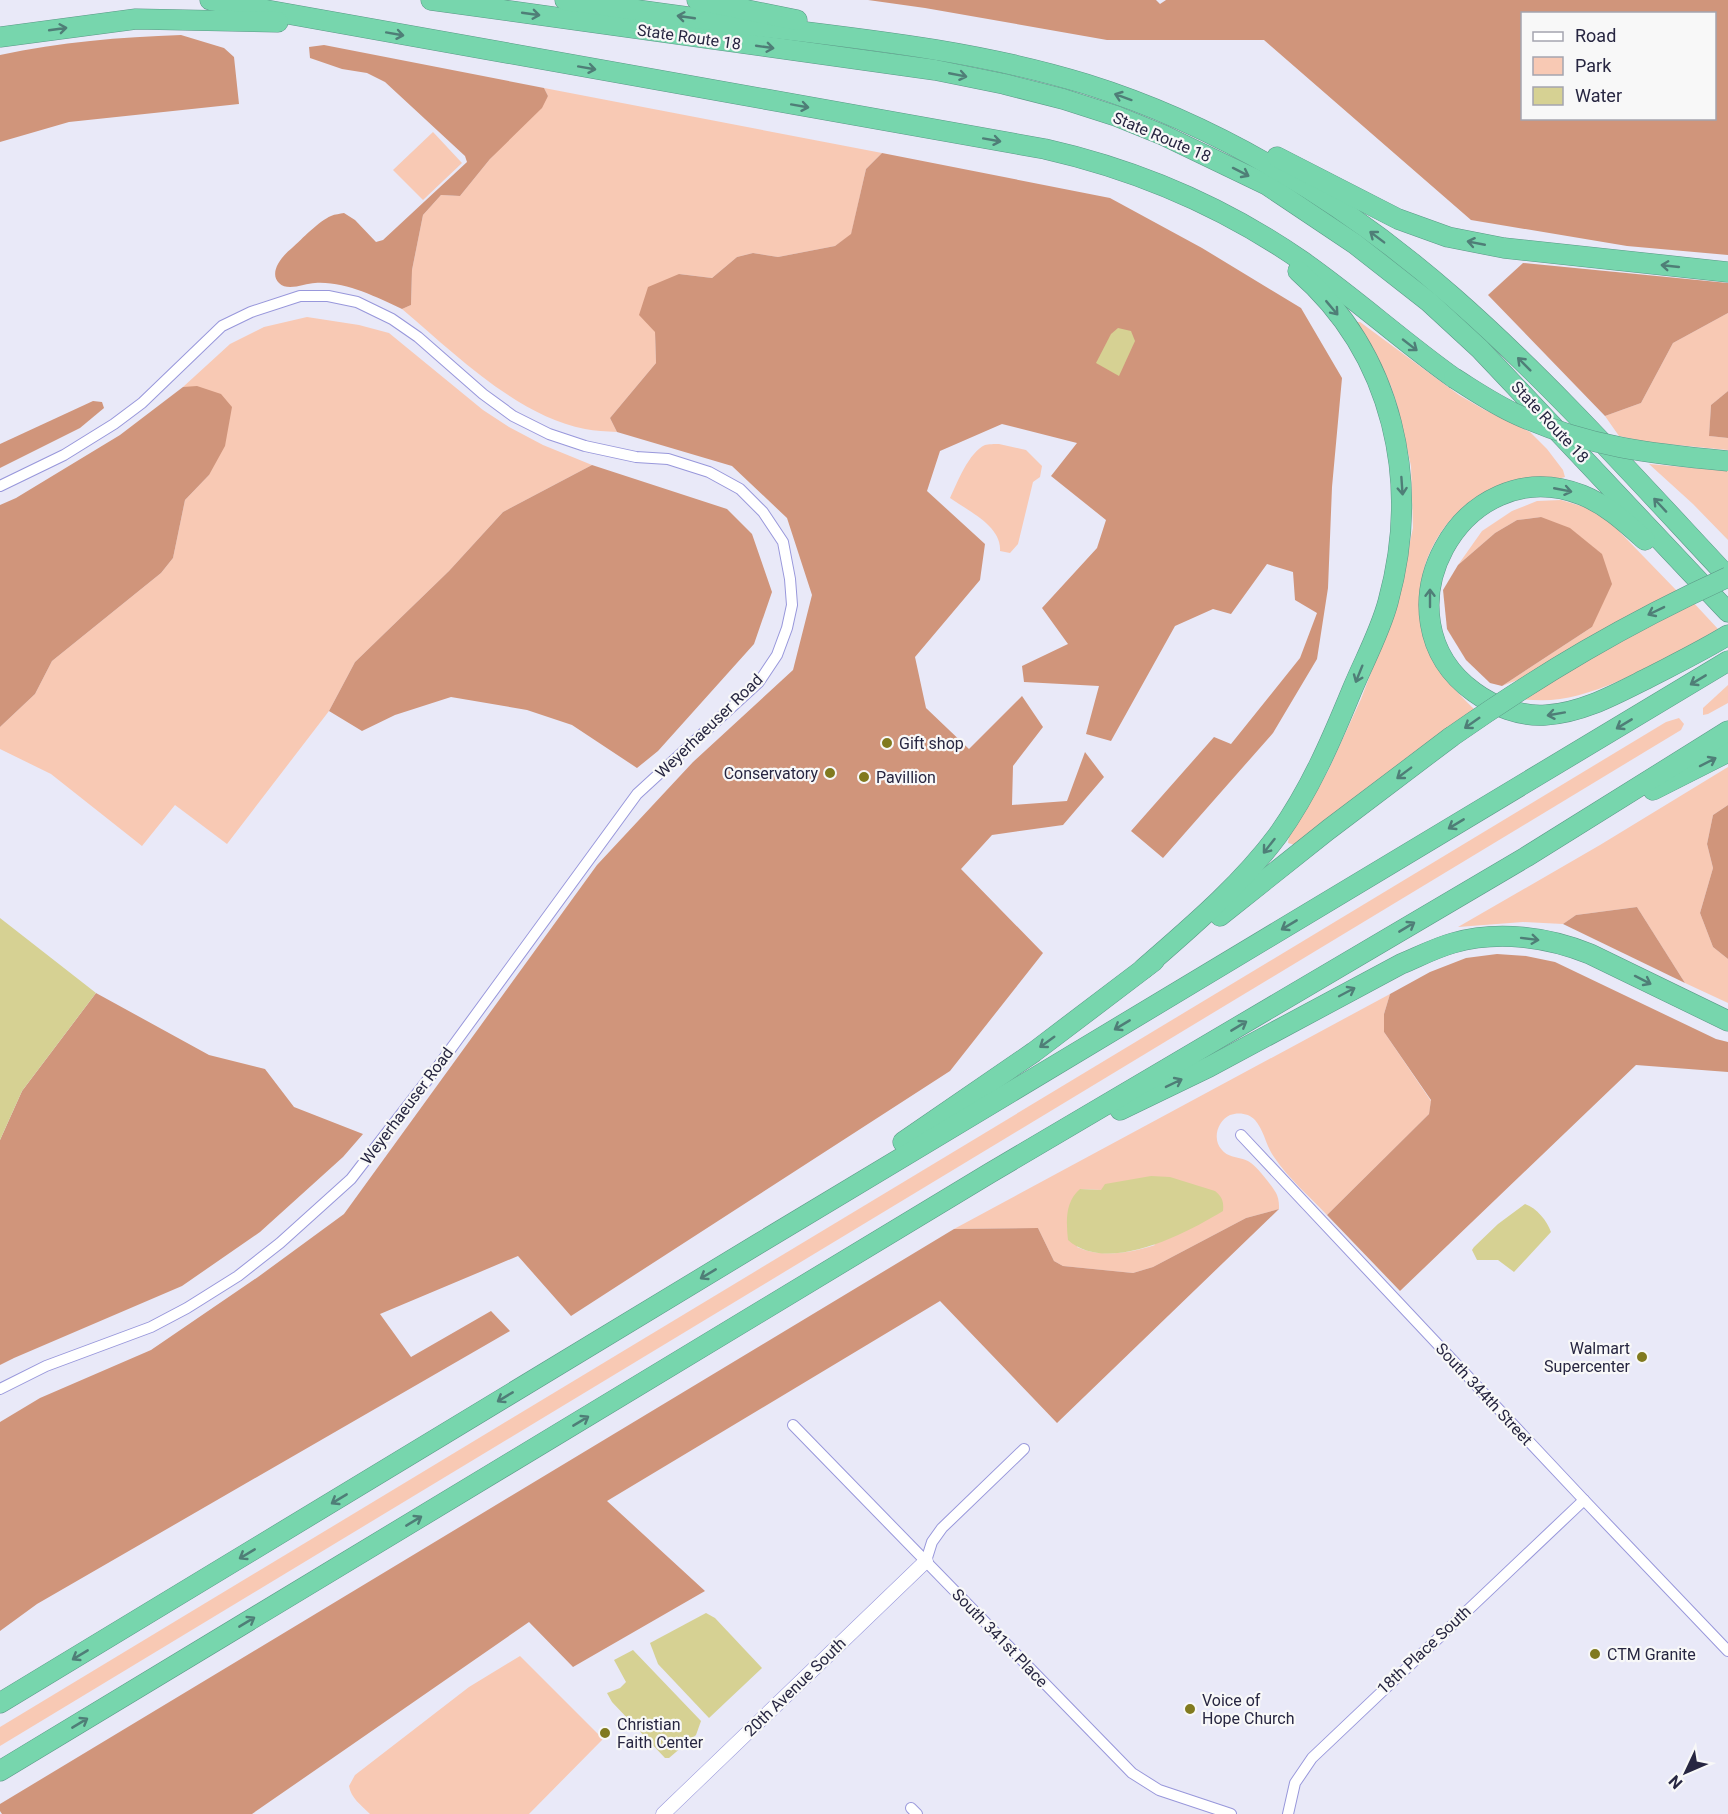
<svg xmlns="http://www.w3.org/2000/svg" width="1728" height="1814" font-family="Roboto,sans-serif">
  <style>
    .green { fill: #f8c9b4; fill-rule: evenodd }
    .forest { fill: #d0957b; fill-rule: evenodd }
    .water { fill: #d6d193 }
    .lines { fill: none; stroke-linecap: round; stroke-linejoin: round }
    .minor-casing { stroke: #9897db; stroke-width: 12 }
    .tertiary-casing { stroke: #9897db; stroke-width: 15 }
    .motorway-casing { stroke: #5b9887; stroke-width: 21 }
    .minor { stroke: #fff; stroke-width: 10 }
    .tertiary { stroke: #fff; stroke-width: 14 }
    .motorway { stroke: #77d6ad; stroke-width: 20 }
    .motorway-bridge-casing { stroke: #5b9887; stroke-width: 21; stroke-linecap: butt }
    .motorway-bridge { stroke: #77d6ad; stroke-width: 20 }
    .oneway { stroke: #4f7e77 }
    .poi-dot { fill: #817a1f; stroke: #f8f8f8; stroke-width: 2 }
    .labels { text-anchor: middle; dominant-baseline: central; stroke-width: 4.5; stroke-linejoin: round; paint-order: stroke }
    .street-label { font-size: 16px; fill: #272641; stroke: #f8f8f8 }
    .poi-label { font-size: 16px; fill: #272641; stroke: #f8f8f8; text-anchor: start }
  </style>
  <rect width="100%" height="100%" fill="#e9e9f8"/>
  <g class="green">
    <path d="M544,88L882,153L866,169L851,235L835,246L778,257L753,253L737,257L712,278L679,274L655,332L656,363L610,418L617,432C606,431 595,431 585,429C517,416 454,353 402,309L411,305L412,270L423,215L441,195L460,196L490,159L548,96Z"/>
    <path d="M433,132L462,163L423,200L393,170Z"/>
    <path d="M1728,313V391L1711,405L1709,436L1728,438V450L1646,442L1619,436L1605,416L1641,403L1673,343Z"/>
    <path d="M307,317L359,325L389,333L483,410L509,427L543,445L592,465L503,512L449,571L355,662L329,711L227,844L175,805L142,846L51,774L0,749V727L35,694L52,661L161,573L173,558L185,500L209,475L197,387H183L230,344L264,327Z"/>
    <path d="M1356,322H1360L1459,395L1483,409L1530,432L1547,449L1563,470L1565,477C1554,481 1541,479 1529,480C1517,481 1500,485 1489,490C1451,508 1419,553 1421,597C1422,607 1438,661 1443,671C1449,685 1464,699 1475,710L1295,845L1288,843L1289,836L1328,771L1361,699L1380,649L1399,592L1413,528L1411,466L1398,408L1391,386Z"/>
    <path d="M999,444L1026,450L1042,466L1040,477L1033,482L1018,544L1010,553L1000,551C1002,526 968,511 950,498C957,483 969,452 985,445C988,444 995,444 999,444Z"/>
    <path d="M1649,464L1728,471V540L1693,504Z"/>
    <path d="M1561,500L1588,508L1613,525L1677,591L1578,644L1520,679L1502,686L1592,627L1541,517L1517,520L1495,533L1458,565L1482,531L1512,511L1537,501Z"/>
    <path d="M1692,601L1718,629C1677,653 1607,693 1560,699C1546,701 1532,700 1518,699Z"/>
    <path d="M1728,685V703L1708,714L1703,715V708Z"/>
    <path d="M1679,718L1684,724L1681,730L0,1746V1727L1666,722Z"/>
    <path d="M1728,767V805L1713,815L1707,844L1713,868L1700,913L1713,947L1728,959V1003L1685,983L1637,907L1576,915L1563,924L1523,922L1458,927L1600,845Z"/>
    <path d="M1390,994L1384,1014V1032L1431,1101L1429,1114L1327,1215C1310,1197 1288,1178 1274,1157C1266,1146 1264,1130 1255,1120C1249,1113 1238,1112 1230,1115C1217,1121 1212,1140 1222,1150C1229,1159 1242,1156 1251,1163C1258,1168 1274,1188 1277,1195C1279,1200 1279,1205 1279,1209L1246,1218L1153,1267L1133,1273L1063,1266L1054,1261L1038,1228L954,1229ZM1080,1189L1101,1190L1155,1245C1130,1253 1101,1258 1077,1247Z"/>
    <path d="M520,1656L603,1739L529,1814H370C361,1805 351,1798 349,1786L355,1775L469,1687Z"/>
  </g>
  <g class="forest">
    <path d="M868,0H1156L1160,4L1166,0H1728V255L1627,246L1471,220L1264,40H1107L925,8ZM1522,14H1714V118H1522Z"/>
    <path d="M181,35L224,48L234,57L239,104L69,122L0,142V55C60,42 120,37 181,35Z"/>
    <path d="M324,45L544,88L548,96L542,108L490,159L460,196L441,195L423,215L412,270L411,305L402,309C376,297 345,281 315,283C305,283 288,292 279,283C268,272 283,255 292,248C302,239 319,221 331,216C335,214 340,214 344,213L355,220L376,242L383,240L467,162L465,156L385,82L367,73L342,69L310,58L309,47Z"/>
    <path d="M882,153L1110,198L1202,248L1301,308L1342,378L1332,487L1328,588L1317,659L1273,733L1163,858L1131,831L1214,737L1231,744L1300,658L1317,613L1295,600L1293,572L1267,564L1231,614L1213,609L1175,626L1111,741L1086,734L1099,686L1024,682L1022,666L1068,644L1042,608L1097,548L1106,520L1051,476L1077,443L1002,424L940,451L927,491L985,544L980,580L915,657L926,708L969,749L1022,696L1043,727L1013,766L1012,805L1067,801L1085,752L1104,777L1063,825L992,835L961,869L1043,953L950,1071L571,1316L518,1256L380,1314L411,1357L491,1311L510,1331L37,1604L0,1631V1422L40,1398L151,1350L258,1277L344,1214L597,865L693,762L793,670L812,595L787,518L732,466L617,432L610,418L656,363L655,332L639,315L648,287L679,274L712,278L737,257L753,253L778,257L835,246L851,234L866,169Z"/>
    <path d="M1523,263L1728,283V313L1673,343L1641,403L1605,416L1488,295Z"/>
    <path d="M197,386L221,394L232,407L225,446L209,475L185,500L173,558L161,573L52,661L35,694L0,727V505L16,498L120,435L183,387Z"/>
    <path d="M1728,391V438L1709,436L1711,405Z"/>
    <path d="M93,401L102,402L104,408L80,428L0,468V444Z"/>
    <path d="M592,465L727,509L752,534L772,592L754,644L658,751L637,768L572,725L527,710L451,697L395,715L362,731L329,711L355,662L449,571L503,512Z"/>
    <path d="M1541,517L1570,528L1602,554L1612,584L1592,627L1502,686L1490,683L1466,660L1447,629L1443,590L1458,565L1495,533L1517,520Z"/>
    <path d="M1728,805V959L1713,947L1700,913L1713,868L1707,844L1713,815Z"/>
    <path d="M1637,907L1685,983L1563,924L1576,915Z"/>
    <path d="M1497,954L1526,956L1555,962L1716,1039L1728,1042V1072L1636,1065L1400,1291L1327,1215L1429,1114L1431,1100L1384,1032V1014L1390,994L1430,972L1466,958Z"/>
    <path d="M96,993L209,1055L265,1069L294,1107L363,1134L343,1157L260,1232L182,1286L14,1358L0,1365V1140L22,1091Z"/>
    <path d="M1279,1209L1057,1423L940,1301L607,1501L705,1591L573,1667L529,1622L252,1814H2L0,1811V1804L954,1229L1038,1228L1054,1261L1063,1266L1133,1273L1153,1267L1246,1218Z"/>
  </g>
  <g class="water">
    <path d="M1118,328L1131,331L1135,341L1119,376L1096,363L1111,334Z"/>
    <path d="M0,918L96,993L22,1091L0,1140Z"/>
    <path d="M1151,1176L1170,1177L1215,1191C1222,1197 1224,1201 1223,1211C1185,1234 1107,1275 1068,1240C1066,1221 1065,1202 1080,1189L1101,1190L1105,1184Z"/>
    <path d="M1525,1204C1537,1208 1547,1221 1551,1232L1514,1272L1498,1260H1477L1472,1250L1474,1247L1498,1224Z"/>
    <path d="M706,1613L715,1618L762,1668L709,1718L658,1664L650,1643Z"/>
    <path d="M633,1650L701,1721L696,1735L669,1758H665L612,1702L607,1693L620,1688L626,1682L614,1660Z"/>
  </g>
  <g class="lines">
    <defs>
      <g id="minor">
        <path d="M0,486L64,455L114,424L142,403L222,326L251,312L300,296H328L357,302L392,319L418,337L483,394L513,416L549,434L585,446L636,457L668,459L709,472L740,489L763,512L783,542L790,579L792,605L787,628L777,655L759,682L637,794L439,1065L351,1179L280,1243L238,1276L187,1308L151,1327L46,1366L0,1389"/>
        <path d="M1241,1135L1584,1500L1728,1651"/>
        <path d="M793,1425L1132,1773L1159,1790L1231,1814"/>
        <path d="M926,1561L932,1542L942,1528L1024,1449"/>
        <path d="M911,1808L917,1814"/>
        <path d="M1288,1814L1295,1783L1312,1758L1584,1500"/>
      </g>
      <path id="tertiary" d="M663,1814L926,1561"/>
      <g id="motorway">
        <path d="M210,0L1045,149C1138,170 1224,207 1302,261C1355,298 1402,341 1454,378"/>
        <path d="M431,0L935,70L1004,84L1063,99L1116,116L1163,135L1267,185L1355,244L1429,302L1480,349L1728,612"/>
        <path d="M565,0C632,9 699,19 766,27C874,40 982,52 1086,84C1221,126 1347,204 1453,297C1551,383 1639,482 1728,577"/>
        <path d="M697,0L797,20"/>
        <path d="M0,37L136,19L278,22"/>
        <path d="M1277,157L1398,219L1448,237L1504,248L1728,272"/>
        <path d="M1645,540C1626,523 1607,505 1582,495C1461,448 1371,618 1474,692C1493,706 1521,717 1546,715C1582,713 1616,694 1648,678C1675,664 1702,651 1728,635"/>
        <path d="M1653,790L1728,752"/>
        <path d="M1220,916L1328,830L1451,737"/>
        <path d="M1143,969C1191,927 1240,886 1278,835C1310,790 1331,741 1352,690C1364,661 1380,632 1388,602C1421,482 1394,355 1298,271"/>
        <path d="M1120,1110L1209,1067L1401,964C1418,957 1435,948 1453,943C1498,930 1548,937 1590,954L1728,1021"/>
        <path d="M903,1142L1034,1052L1154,961"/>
        <path d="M0,1703L758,1244L1728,661"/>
        <path d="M0,1771L990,1173L1526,857L1728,731"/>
      </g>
    </defs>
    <use href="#minor" class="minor-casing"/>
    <use href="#tertiary" class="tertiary-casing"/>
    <use href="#motorway" class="motorway-casing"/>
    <use href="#minor" class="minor"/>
    <use href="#tertiary" class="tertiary"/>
    <use href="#motorway" class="motorway"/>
    <defs>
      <g id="motorway-bridge">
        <path d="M1454,378C1475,391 1495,405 1518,415C1588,447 1653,454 1728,461"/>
        <path d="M1451,737C1541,674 1627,623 1728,577"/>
      </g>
    </defs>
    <use href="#motorway-bridge" class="motorway-bridge-casing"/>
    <use href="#motorway-bridge" class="motorway-bridge"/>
  </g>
  <defs><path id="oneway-shaft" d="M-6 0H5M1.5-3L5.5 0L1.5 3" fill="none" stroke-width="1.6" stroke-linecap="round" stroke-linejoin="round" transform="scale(1.5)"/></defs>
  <g class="oneway">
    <use href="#oneway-shaft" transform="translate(531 14) rotate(8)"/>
    <use href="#oneway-shaft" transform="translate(686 17) rotate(-172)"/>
    <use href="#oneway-shaft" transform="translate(58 29) rotate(-8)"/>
    <use href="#oneway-shaft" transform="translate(395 34) rotate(10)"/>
    <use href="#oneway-shaft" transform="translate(765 47) rotate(8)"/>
    <use href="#oneway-shaft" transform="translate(587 68) rotate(10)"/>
    <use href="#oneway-shaft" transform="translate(958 75) rotate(11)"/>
    <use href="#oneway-shaft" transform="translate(1123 97) rotate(-160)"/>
    <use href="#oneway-shaft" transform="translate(800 106) rotate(10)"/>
    <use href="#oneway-shaft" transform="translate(992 140) rotate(10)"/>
    <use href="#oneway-shaft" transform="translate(1241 172) rotate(27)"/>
    <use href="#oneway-shaft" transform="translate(1377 237) rotate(-143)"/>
    <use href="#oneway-shaft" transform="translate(1476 243) rotate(-169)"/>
    <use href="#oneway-shaft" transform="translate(1670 266) rotate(-174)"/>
    <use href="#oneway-shaft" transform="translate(1332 308) rotate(50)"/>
    <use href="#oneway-shaft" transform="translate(1410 345) rotate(38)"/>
    <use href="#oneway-shaft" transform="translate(1524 364) rotate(-135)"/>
    <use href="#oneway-shaft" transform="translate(1402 486) rotate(86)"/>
    <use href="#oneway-shaft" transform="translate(1563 490) rotate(11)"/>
    <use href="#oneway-shaft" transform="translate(1660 505) rotate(-133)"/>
    <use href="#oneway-shaft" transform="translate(1430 598) rotate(-90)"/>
    <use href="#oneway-shaft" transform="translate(1656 611) rotate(154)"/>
    <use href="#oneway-shaft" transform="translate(1359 674) rotate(112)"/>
    <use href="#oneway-shaft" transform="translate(1698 680) rotate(149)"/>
    <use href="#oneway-shaft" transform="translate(1556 714) rotate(170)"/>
    <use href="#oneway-shaft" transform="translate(1472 723) rotate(145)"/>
    <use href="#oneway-shaft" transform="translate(1624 724) rotate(149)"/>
    <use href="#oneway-shaft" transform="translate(1708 762) rotate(-27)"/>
    <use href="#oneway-shaft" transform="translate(1404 773) rotate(143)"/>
    <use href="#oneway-shaft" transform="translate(1456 824) rotate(149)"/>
    <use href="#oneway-shaft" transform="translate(1269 846) rotate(128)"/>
    <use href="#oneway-shaft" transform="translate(1289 925) rotate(149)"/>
    <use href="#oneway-shaft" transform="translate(1407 927) rotate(-31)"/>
    <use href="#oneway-shaft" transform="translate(1530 939) rotate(7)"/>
    <use href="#oneway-shaft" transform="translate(1643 980) rotate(27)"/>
    <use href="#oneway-shaft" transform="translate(1347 992) rotate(-28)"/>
    <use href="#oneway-shaft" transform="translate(1122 1025) rotate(149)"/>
    <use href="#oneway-shaft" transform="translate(1239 1026) rotate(-31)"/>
    <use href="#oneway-shaft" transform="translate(1047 1042) rotate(144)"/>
    <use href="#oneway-shaft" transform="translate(1174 1083) rotate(-26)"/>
    <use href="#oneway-shaft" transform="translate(708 1274) rotate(149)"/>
    <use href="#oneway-shaft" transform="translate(505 1397) rotate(149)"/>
    <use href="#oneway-shaft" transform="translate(581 1421) rotate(-31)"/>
    <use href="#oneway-shaft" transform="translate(339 1499) rotate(149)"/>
    <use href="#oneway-shaft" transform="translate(414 1521) rotate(-31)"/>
    <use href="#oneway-shaft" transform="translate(247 1554) rotate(149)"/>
    <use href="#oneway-shaft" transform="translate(247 1622) rotate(-31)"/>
    <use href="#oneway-shaft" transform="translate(80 1655) rotate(149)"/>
    <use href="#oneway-shaft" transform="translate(80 1723) rotate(-31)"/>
  </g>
  <g class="poi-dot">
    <circle cx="887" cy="743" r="6"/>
    <circle cx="830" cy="773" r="6"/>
    <circle cx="864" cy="777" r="6"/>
    <circle cx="1642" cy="1357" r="6"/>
    <circle cx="1595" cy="1654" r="6"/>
    <circle cx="1190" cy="1709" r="6"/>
    <circle cx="605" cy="1733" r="6"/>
  </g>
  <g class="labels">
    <g class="street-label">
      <text transform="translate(689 37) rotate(8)">State Route 18</text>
      <text transform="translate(1162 137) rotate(23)">State Route 18</text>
      <text transform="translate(1550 422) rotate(47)">State Route 18</text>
      <text transform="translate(709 726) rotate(-44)">Weyerhaeuser Road</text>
      <text transform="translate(407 1106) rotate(-53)">Weyerhaeuser Road</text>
      <text transform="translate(1484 1394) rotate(47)">South 344th Street</text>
      <text transform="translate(1000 1638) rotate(46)">South 341st Place</text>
      <text transform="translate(1424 1650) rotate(-43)">18th Place South</text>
      <text transform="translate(795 1687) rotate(-44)">20th Avenue South</text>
    </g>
    <g class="poi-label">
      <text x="899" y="743">Gift shop</text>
      <text x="818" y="773" text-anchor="end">Conservatory</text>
      <text x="876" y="777">Pavillion</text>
      <text x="1630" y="1348" text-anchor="end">Walmart<tspan x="1630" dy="18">Supercenter</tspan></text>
      <text x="1607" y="1654">CTM Granite</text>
      <text x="1202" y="1700">Voice of<tspan x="1202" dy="18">Hope Church</tspan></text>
      <text x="617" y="1724">Christian<tspan x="617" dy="18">Faith Center</tspan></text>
    </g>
  </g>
  <rect x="1521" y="12" width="195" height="108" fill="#f8f8f8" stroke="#a4a4af" stroke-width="1.5"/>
  <rect x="1533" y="32" width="30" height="9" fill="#ffffff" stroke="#a4a4af" stroke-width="1.5"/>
  <text x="1575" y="42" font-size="18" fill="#272641">Road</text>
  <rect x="1533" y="57" width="30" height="18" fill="#f8c9b4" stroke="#a4a4af" stroke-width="1.5"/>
  <text x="1575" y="72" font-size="18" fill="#272641">Park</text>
  <rect x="1533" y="87" width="30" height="18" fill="#d6d193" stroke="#a4a4af" stroke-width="1.5"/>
  <text x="1575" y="102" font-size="18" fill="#272641">Water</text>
  <g transform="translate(1686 1772) rotate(226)" stroke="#f8f8f8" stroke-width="4.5" paint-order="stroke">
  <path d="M0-4.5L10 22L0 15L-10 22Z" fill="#272641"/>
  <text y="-9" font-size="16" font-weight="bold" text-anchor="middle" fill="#272641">N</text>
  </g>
</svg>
